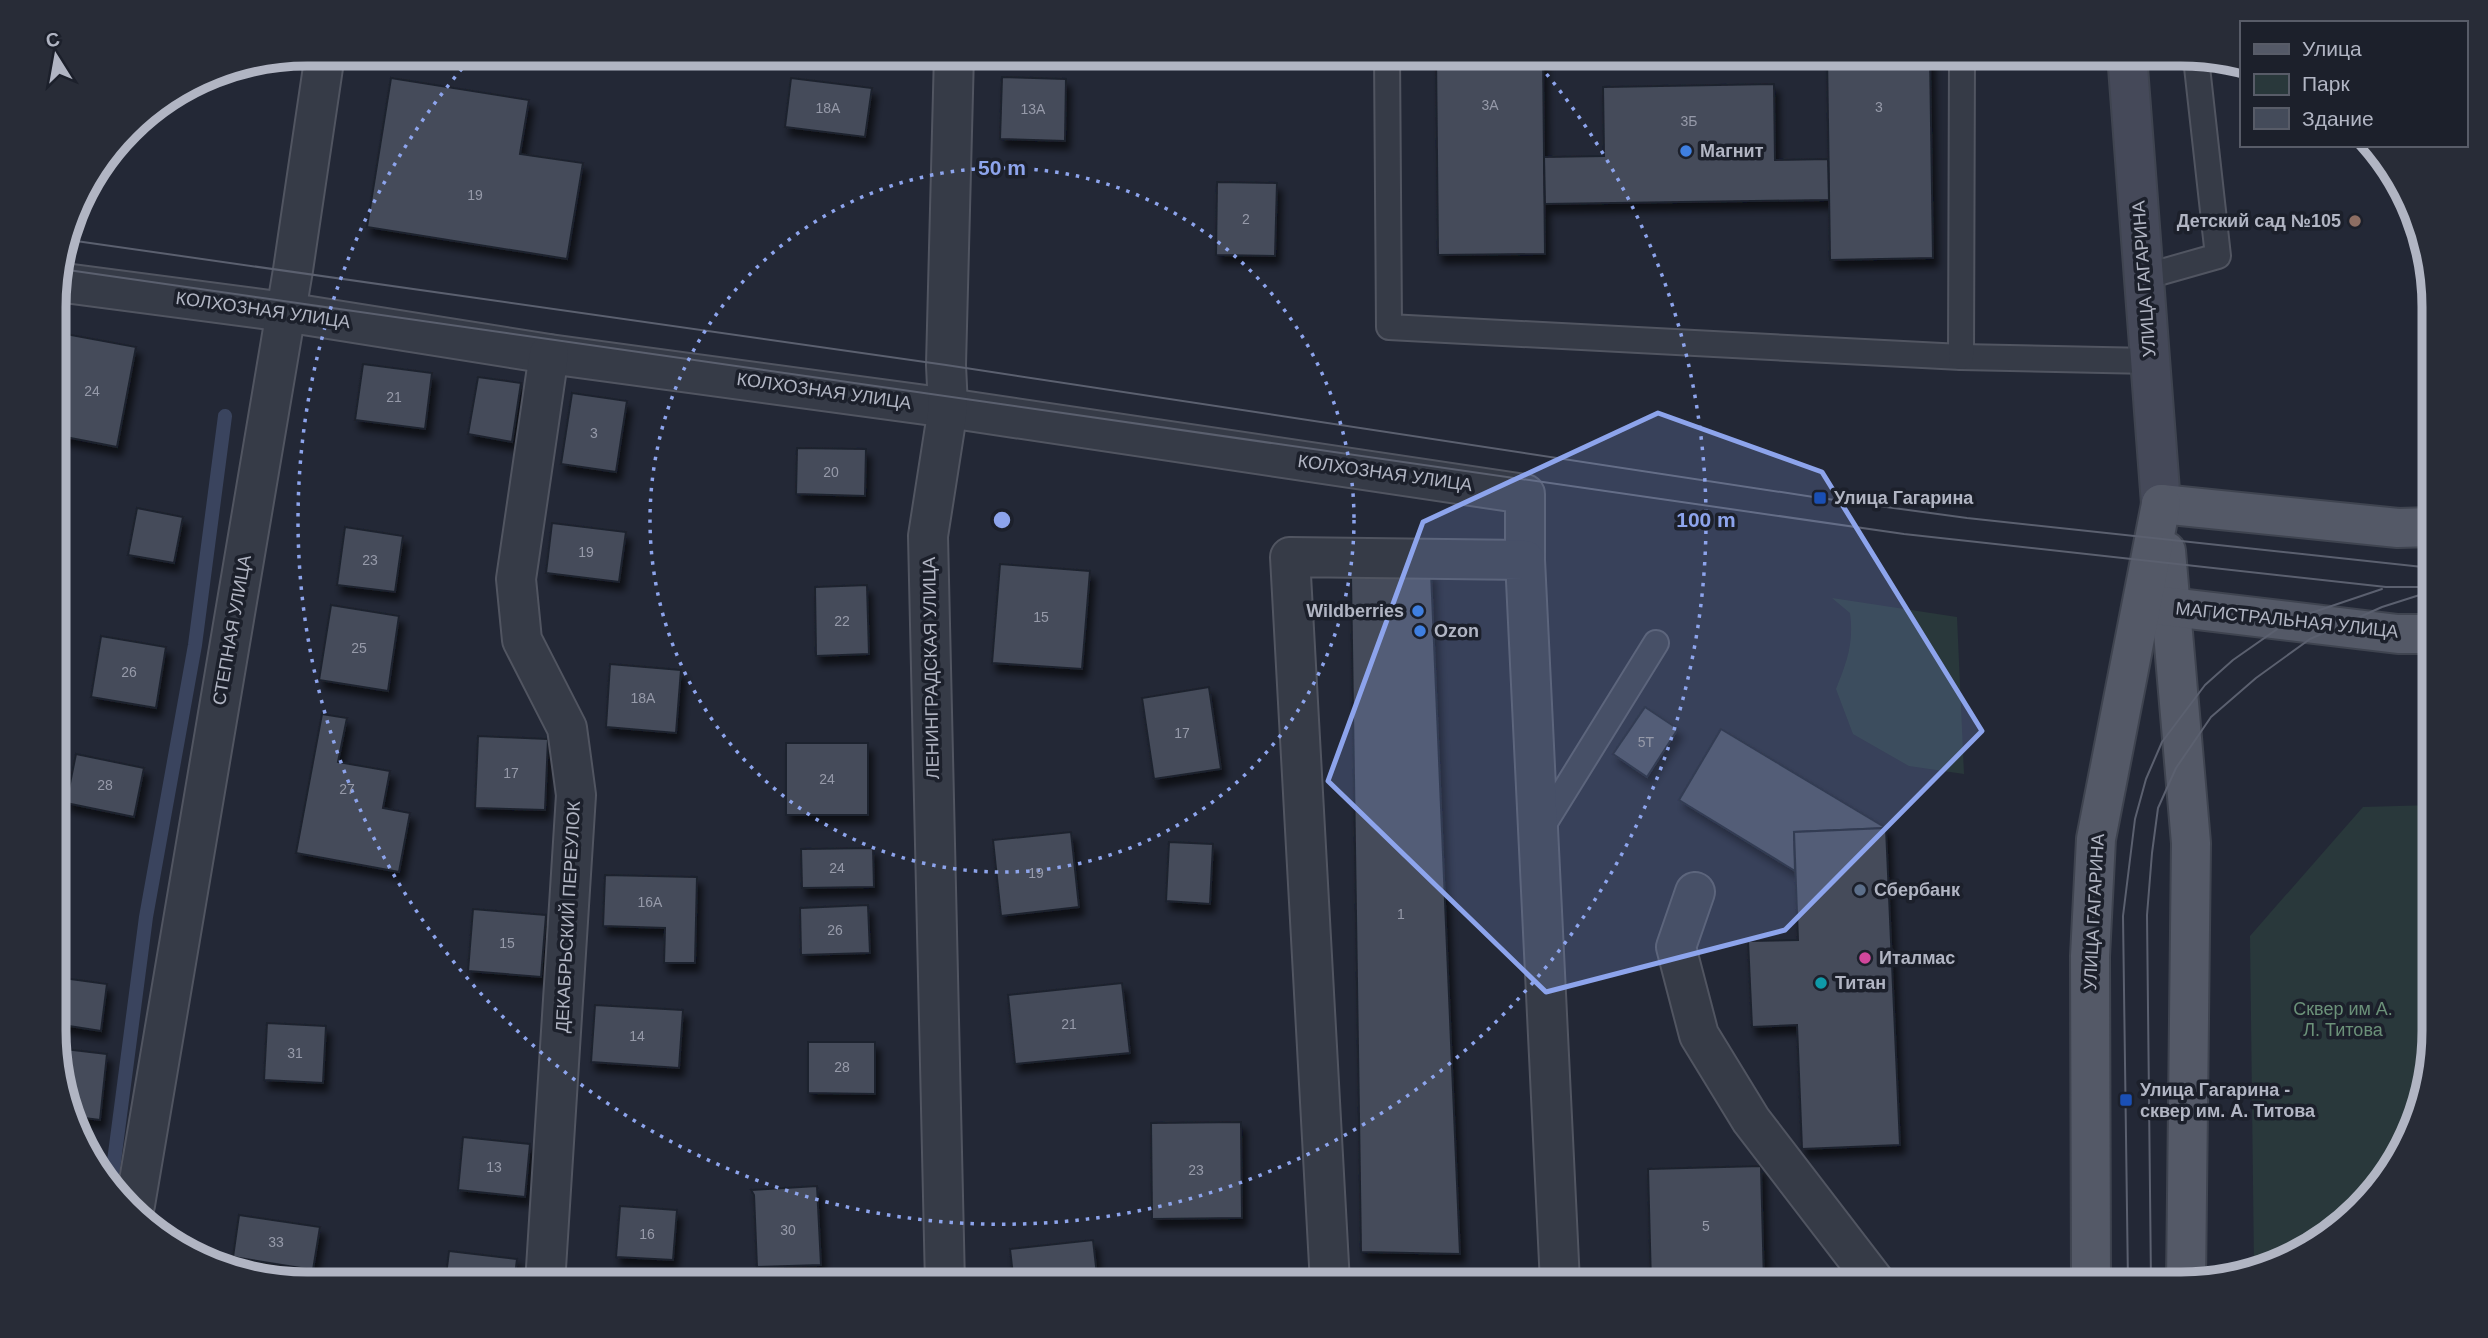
<svg xmlns="http://www.w3.org/2000/svg" width="2488" height="1338" font-family="Helvetica,sans-serif">
  <style>
    .green { fill: #29383b }
    .lines { fill: none; stroke-linecap: round; stroke-linejoin: round }
    .stream { stroke: #3a445e; stroke-width: 14 }
    .building { fill: #444b5a; stroke: #1e222d; stroke-width: 2; filter: url(#shadow) }
    .service-casing { stroke: #515561; stroke-width: 28 }
    .minor-casing { stroke: #515561; stroke-width: 42 }
    .tertiary-casing { stroke: #515561; stroke-width: 42 }
    .secondary-casing { stroke: #3f4450; stroke-width: 42 }
    .primary-casing { stroke: #3f4450; stroke-width: 42 }
    .service { stroke: #363b47; stroke-width: 24 }
    .minor { stroke: #363b47; stroke-width: 38 }
    .tertiary { stroke: #363b47; stroke-width: 38 }
    .secondary { stroke: #454959; stroke-width: 38 }
    .primary { stroke: #545967; stroke-width: 38 }
    .tram { stroke: #5b606f; stroke-width: 2 }
    .marked { fill: #8da4ec; fill-opacity: 0.2; stroke: #8da4ec; stroke-width: 5; stroke-linejoin: round }
    .ring { fill: none; stroke: #8da4ec; stroke-width: 3.5; stroke-dasharray: 3.5 7 }
    .shop-dot { fill: #3f7fe0; stroke: #1c202b; stroke-width: 2.5 }
    .education-dot { fill: #8d6e63; stroke: #1c202b; stroke-width: 2.5 }
    .transit-dot { fill: #1a4fb4; stroke: #1c202b; stroke-width: 2.5 }
    .service-dot { fill: #5c6f8a; stroke: #1c202b; stroke-width: 2.5 }
    .hotel-dot { fill: #d1479c; stroke: #1c202b; stroke-width: 2.5 }
    .culture-dot { fill: #0f9aa8; stroke: #1c202b; stroke-width: 2.5 }
    .labels { text-anchor: middle; dominant-baseline: central; stroke-width: 7; stroke-linejoin: round; paint-order: stroke }
    .number-label { font-size: 14px; fill: #969aa9 }
    .poi-label { font-size: 18px; font-weight: bold; fill: #b1b5c3; stroke: #1c202b; text-anchor: start }
    .street-label { font-size: 18px; fill: #b1b5c3; stroke: #1c202b }
    .park-label { font-size: 18px; fill: #6b9179; stroke: #1c202b }
    .rim { fill: none; stroke: #b1b5c3; stroke-width: 9 }
    .centre { fill: #8da4ec; stroke: #1c202b; stroke-width: 3.5 }
    .ring-label { font-size: 21px; text-anchor: middle; font-weight: bold; fill: #8da4ec; stroke: #1c202b; stroke-width: 7; stroke-linejoin: round; paint-order: stroke }
  </style>
  <defs>
    <filter id="shadow"><feDropShadow dx="4.5" dy="8" stdDeviation="3.5" flood-color="#0009"/></filter>
  </defs>
  <rect width="100%" height="100%" fill="#232836"/>
  <g class="green">
    <path d="M1832,598L1957,617L1964,774L1909,766L1853,734L1836,689C1847,662 1854,643 1850,613Z"/>
    <path d="M2433,805L2434,1031L2407,1143L2321,1241L2254,1264L2250,936L2363,807Z"/>
  </g>
  <g class="lines">
    <path class="stream" d="M111,1184L146,917L195,645L225,416"/>
  </g>
  <g class="building">
    <path d="M1436,54H1543L1545,254L1438,255Z"/>
    <path d="M1827,54H1930L1933,258L1830,260Z"/>
    <path d="M1002,77L1066,79L1065,141L1000,139Z"/>
    <path d="M391,78L529,100L520,154L583,163L567,259L367,227Z"/>
    <path d="M791,78L872,88L865,137L785,127Z"/>
    <path d="M1774,84L1775,160L1828,159L1829,200L1545,204L1544,157L1604,156L1603,87Z"/>
    <path d="M1217,182L1277,183L1275,256L1216,255Z"/>
    <path d="M55,332L136,347L117,447L55,435Z"/>
    <path d="M363,364L432,373L425,429L355,420Z"/>
    <path d="M478,377L521,383L512,442L468,434Z"/>
    <path d="M572,393L627,401L616,472L561,464Z"/>
    <path d="M797,448L866,449L865,496L796,494Z"/>
    <path d="M137,508L183,517L174,563L128,555Z"/>
    <path d="M552,523L626,532L619,582L546,573Z"/>
    <path d="M345,527L403,536L395,592L337,585Z"/>
    <path d="M1000,564L1090,571L1082,669L992,663Z"/>
    <path d="M1431,572L1460,1254L1361,1252L1351,576Z"/>
    <path d="M867,585L869,654L816,656L815,587Z"/>
    <path d="M331,605L399,616L388,691L319,680Z"/>
    <path d="M101,636L166,647L156,708L91,697Z"/>
    <path d="M610,664L681,670L676,733L606,727Z"/>
    <path d="M1209,687L1221,769L1154,779L1142,698Z"/>
    <path d="M1645,707L1678,729L1647,777L1613,754Z"/>
    <path d="M322,714L347,718L338,762L390,771L383,808L410,813L399,872L296,853Z"/>
    <path d="M1721,729L1886,828L1794,832L1795,871L1679,800Z"/>
    <path d="M478,736L548,739L545,810L475,808Z"/>
    <rect x="786" y="743" width="82" height="72"/>
    <path d="M76,754L144,768L134,817L66,803Z"/>
    <path d="M1886,828L1900,1145L1802,1149L1797,1025L1752,1027L1748,941L1798,940L1794,832Z"/>
    <path d="M1071,832L1079,907L1001,916L993,840Z"/>
    <path d="M1169,842L1213,844L1210,904L1166,901Z"/>
    <path d="M873,848L874,887L802,888L801,849Z"/>
    <path d="M605,875L697,877L695,963H664L665,928L603,926Z"/>
    <path d="M868,905L870,953L801,955L800,908Z"/>
    <path d="M473,909L546,915L541,977L468,971Z"/>
    <path d="M56,977L107,984L101,1031L56,1024Z"/>
    <path d="M1122,983L1130,1053L1015,1064L1008,995Z"/>
    <path d="M595,1005L683,1010L679,1068L591,1062Z"/>
    <path d="M267,1023L326,1026L323,1083L264,1080Z"/>
    <path d="M808,1042H875V1094L808,1093Z"/>
    <path d="M56,1048L107,1054L100,1120L76,1117L56,1064Z"/>
    <path d="M1241,1122L1242,1218L1152,1219L1151,1123Z"/>
    <path d="M463,1137L530,1144L525,1197L458,1190Z"/>
    <path d="M1761,1166L1764,1283H1651L1648,1169Z"/>
    <path d="M817,1186L821,1265L757,1267L754,1195L751,1190Z"/>
    <path d="M620,1206L677,1210L673,1260L616,1257Z"/>
    <path d="M239,1215L320,1227L313,1270L233,1257Z"/>
    <path d="M1093,1240L1098,1284H1014L1010,1249Z"/>
    <path d="M449,1251L517,1259L514,1284H445Z"/>
  </g>
  <g class="lines">
    <defs>
      <g id="service">
        <path d="M1387,54L1389,327L1961,357L2150,361"/>
        <path d="M2144,277L2218,256L2196,58"/>
        <path d="M1961,357L1962,54"/>
        <path d="M1539,832L1656,643"/>
      </g>
      <g id="minor">
        <path d="M57,282L285,312L549,354L948,408L1525,494V560"/>
        <path d="M1695,892L1676,947L1699,1035L1751,1120L1876,1283"/>
        <path d="M1330,1283L1290,557L1525,560L1560,1283"/>
        <path d="M545,1284L576,795L567,728L522,640L516,579L549,354"/>
        <path d="M945,1284L928,536L948,408L946,365L954,54"/>
      </g>
      <path id="tertiary" d="M135,1205L293,270L325,54"/>
      <path id="secondary" d="M2127,54L2161,504"/>
      <g id="primary">
        <path d="M2161,504L2398,528L2432,527"/>
        <path d="M2166,551L2191,843L2186,1283"/>
        <path d="M2146,604L2398,634H2433"/>
        <path d="M2091,1283L2090,956L2096,839L2161,504"/>
      </g>
    </defs>
    <use href="#service" class="service-casing"/>
    <use href="#minor" class="minor-casing"/>
    <use href="#tertiary" class="tertiary-casing"/>
    <use href="#secondary" class="secondary-casing"/>
    <use href="#primary" class="primary-casing"/>
    <use href="#service" class="service"/>
    <use href="#minor" class="minor"/>
    <use href="#tertiary" class="tertiary"/>
    <use href="#secondary" class="secondary"/>
    <use href="#primary" class="primary"/>
    <g class="tram">
      <path d="M69,240L946,365L1820,498L1967,518L2432,568"/>
      <path d="M61,269L1904,534L2386,587H2433"/>
      <path d="M2128,1283L2123,916L2135,819L2146,779L2162,742L2205,685L2233,660L2290,620L2382,589"/>
      <path d="M2151,1283L2147,915L2152,853L2158,808L2176,768L2211,717L2256,678L2310,639L2382,607L2429,592"/>
    </g>
  </g>
  <path class="marked" d="M1658,413L1822,472L1982,731L1785,930L1546,992L1328,781L1423,522Z"/>
  <g class="ring">
    <circle cx="1002" cy="520" r="352"/>
    <path d="M1533 58A704 704 0 1 1 471 58"/>
  </g>
  <g class="shop-dot">
    <circle cx="1686" cy="151" r="7"/>
    <circle cx="1418" cy="611" r="7"/>
    <circle cx="1420" cy="631" r="7"/>
  </g>
  <circle class="education-dot" cx="2355" cy="221" r="7"/>
  <g class="transit-dot">
    <rect x="1813" y="491" width="14" height="14" rx="3.5"/>
    <rect x="2119" y="1093" width="14" height="14" rx="3.5"/>
  </g>
  <circle class="service-dot" cx="1860" cy="890" r="7"/>
  <circle class="hotel-dot" cx="1865" cy="958" r="7"/>
  <circle class="culture-dot" cx="1821" cy="983" r="7"/>
  <g class="labels">
    <g class="number-label">
      <text x="1490" y="105">3А</text>
      <text x="1879" y="107">3</text>
      <text x="828" y="108">18А</text>
      <text x="1033" y="109">13А</text>
      <text x="1689" y="121">3Б</text>
      <text x="475" y="195">19</text>
      <text x="1246" y="219">2</text>
      <text x="92" y="391">24</text>
      <text x="394" y="397">21</text>
      <text x="594" y="433">3</text>
      <text x="831" y="472">20</text>
      <text x="586" y="552">19</text>
      <text x="370" y="560">23</text>
      <text x="1041" y="617">15</text>
      <text x="842" y="621">22</text>
      <text x="359" y="648">25</text>
      <text x="129" y="672">26</text>
      <text x="643" y="698">18А</text>
      <text x="1182" y="733">17</text>
      <text x="1646" y="742">5Т</text>
      <text x="511" y="773">17</text>
      <text x="827" y="779">24</text>
      <text x="105" y="785">28</text>
      <text x="347" y="789">27</text>
      <text x="837" y="868">24</text>
      <text x="1036" y="873">19</text>
      <text x="650" y="902">16А</text>
      <text x="1401" y="914">1</text>
      <text x="835" y="930">26</text>
      <text x="507" y="943">15</text>
      <text x="1069" y="1024">21</text>
      <text x="637" y="1036">14</text>
      <text x="295" y="1053">31</text>
      <text x="842" y="1067">28</text>
      <text x="494" y="1167">13</text>
      <text x="1196" y="1170">23</text>
      <text x="1706" y="1226">5</text>
      <text x="788" y="1230">30</text>
      <text x="647" y="1234">16</text>
      <text x="276" y="1242">33</text>
    </g>
    <g class="poi-label">
      <text x="1700" y="151">Магнит</text>
      <text x="2341" y="221" text-anchor="end">Детский сад №105</text>
      <text x="1834" y="498">Улица Гагарина</text>
      <text x="1404" y="611" text-anchor="end">Wildberries</text>
      <text x="1434" y="631">Ozon</text>
      <text x="1874" y="890">Сбербанк</text>
      <text x="1879" y="958">Италмас</text>
      <text x="1835" y="983">Титан</text>
      <text x="2140" y="1090">Улица Гагарина -<tspan x="2140" dy="21">сквер им. А. Титова</tspan></text>
    </g>
    <g class="street-label">
      <text transform="translate(2144 279) rotate(-94)">УЛИЦА ГАГАРИНА</text>
      <text transform="translate(263 310) rotate(8)">КОЛХОЗНАЯ УЛИЦА</text>
      <text transform="translate(824 391) rotate(8)">КОЛХОЗНАЯ УЛИЦА</text>
      <text transform="translate(1385 473) rotate(8)">КОЛХОЗНАЯ УЛИЦА</text>
      <text transform="translate(2287 620) rotate(6)">МАГИСТРАЛЬНАЯ УЛИЦА</text>
      <text transform="translate(232 630) rotate(-80)">СТЕПНАЯ УЛИЦА</text>
      <text transform="translate(931 668) rotate(-91)">ЛЕНИНГРАДСКАЯ УЛИЦА</text>
      <text transform="translate(2094 912) rotate(-87)">УЛИЦА ГАГАРИНА</text>
      <text transform="translate(568 917) rotate(-87)">ДЕКАБРЬСКИЙ ПЕРЕУЛОК</text>
    </g>
    <g class="park-label">
      <text x="2343" y="1009">Сквер им А.<tspan x="2343" dy="21">Л. Титова</tspan></text>
    </g>
  </g>
  <path d="M0 0H2488V1338H0ZM307 66H2181A241 241 0 0 1 2422 307V1031A241 241 0 0 1 2181 1272H307A241 241 0 0 1 66 1031V307A241 241 0 0 1 307 66Z" fill="#282c37" fill-rule="evenodd"/>
  <path class="rim" d="M307 66H2181A241 241 0 0 1 2422 307V1031A241 241 0 0 1 2181 1272H307A241 241 0 0 1 66 1031V307A241 241 0 0 1 307 66Z"/>
  <circle cx="1002" cy="520" r="10" class="centre"/>
  <g class="ring-label">
    <text x="1002" y="175">50 m</text>
    <text x="1706" y="527">100 m</text>
  </g>
  <rect x="2240" y="21" width="228" height="126" fill="#1c202b" stroke="#585c68" stroke-width="2"/>
  <rect x="2254" y="44" width="35" height="10" fill="#545967" stroke="#585c68" stroke-width="2"/>
  <text x="2302" y="56" font-size="21" fill="#b1b5c3">Улица</text>
  <rect x="2254" y="74" width="35" height="21" fill="#29383b" stroke="#585c68" stroke-width="2"/>
  <text x="2302" y="91" font-size="21" fill="#b1b5c3">Парк</text>
  <rect x="2254" y="108" width="35" height="21" fill="#444b5a" stroke="#585c68" stroke-width="2"/>
  <text x="2302" y="126" font-size="21" fill="#b1b5c3">Здание</text>
  <g transform="translate(56 56) rotate(349)" stroke="#1c202b" stroke-width="5" paint-order="stroke">
  <path d="M0-5L12 26L0 18L-12 26Z" fill="#b1b5c3"/>
  <text y="-10" font-size="19" font-weight="bold" text-anchor="middle" fill="#b1b5c3">С</text>
  </g>
</svg>
